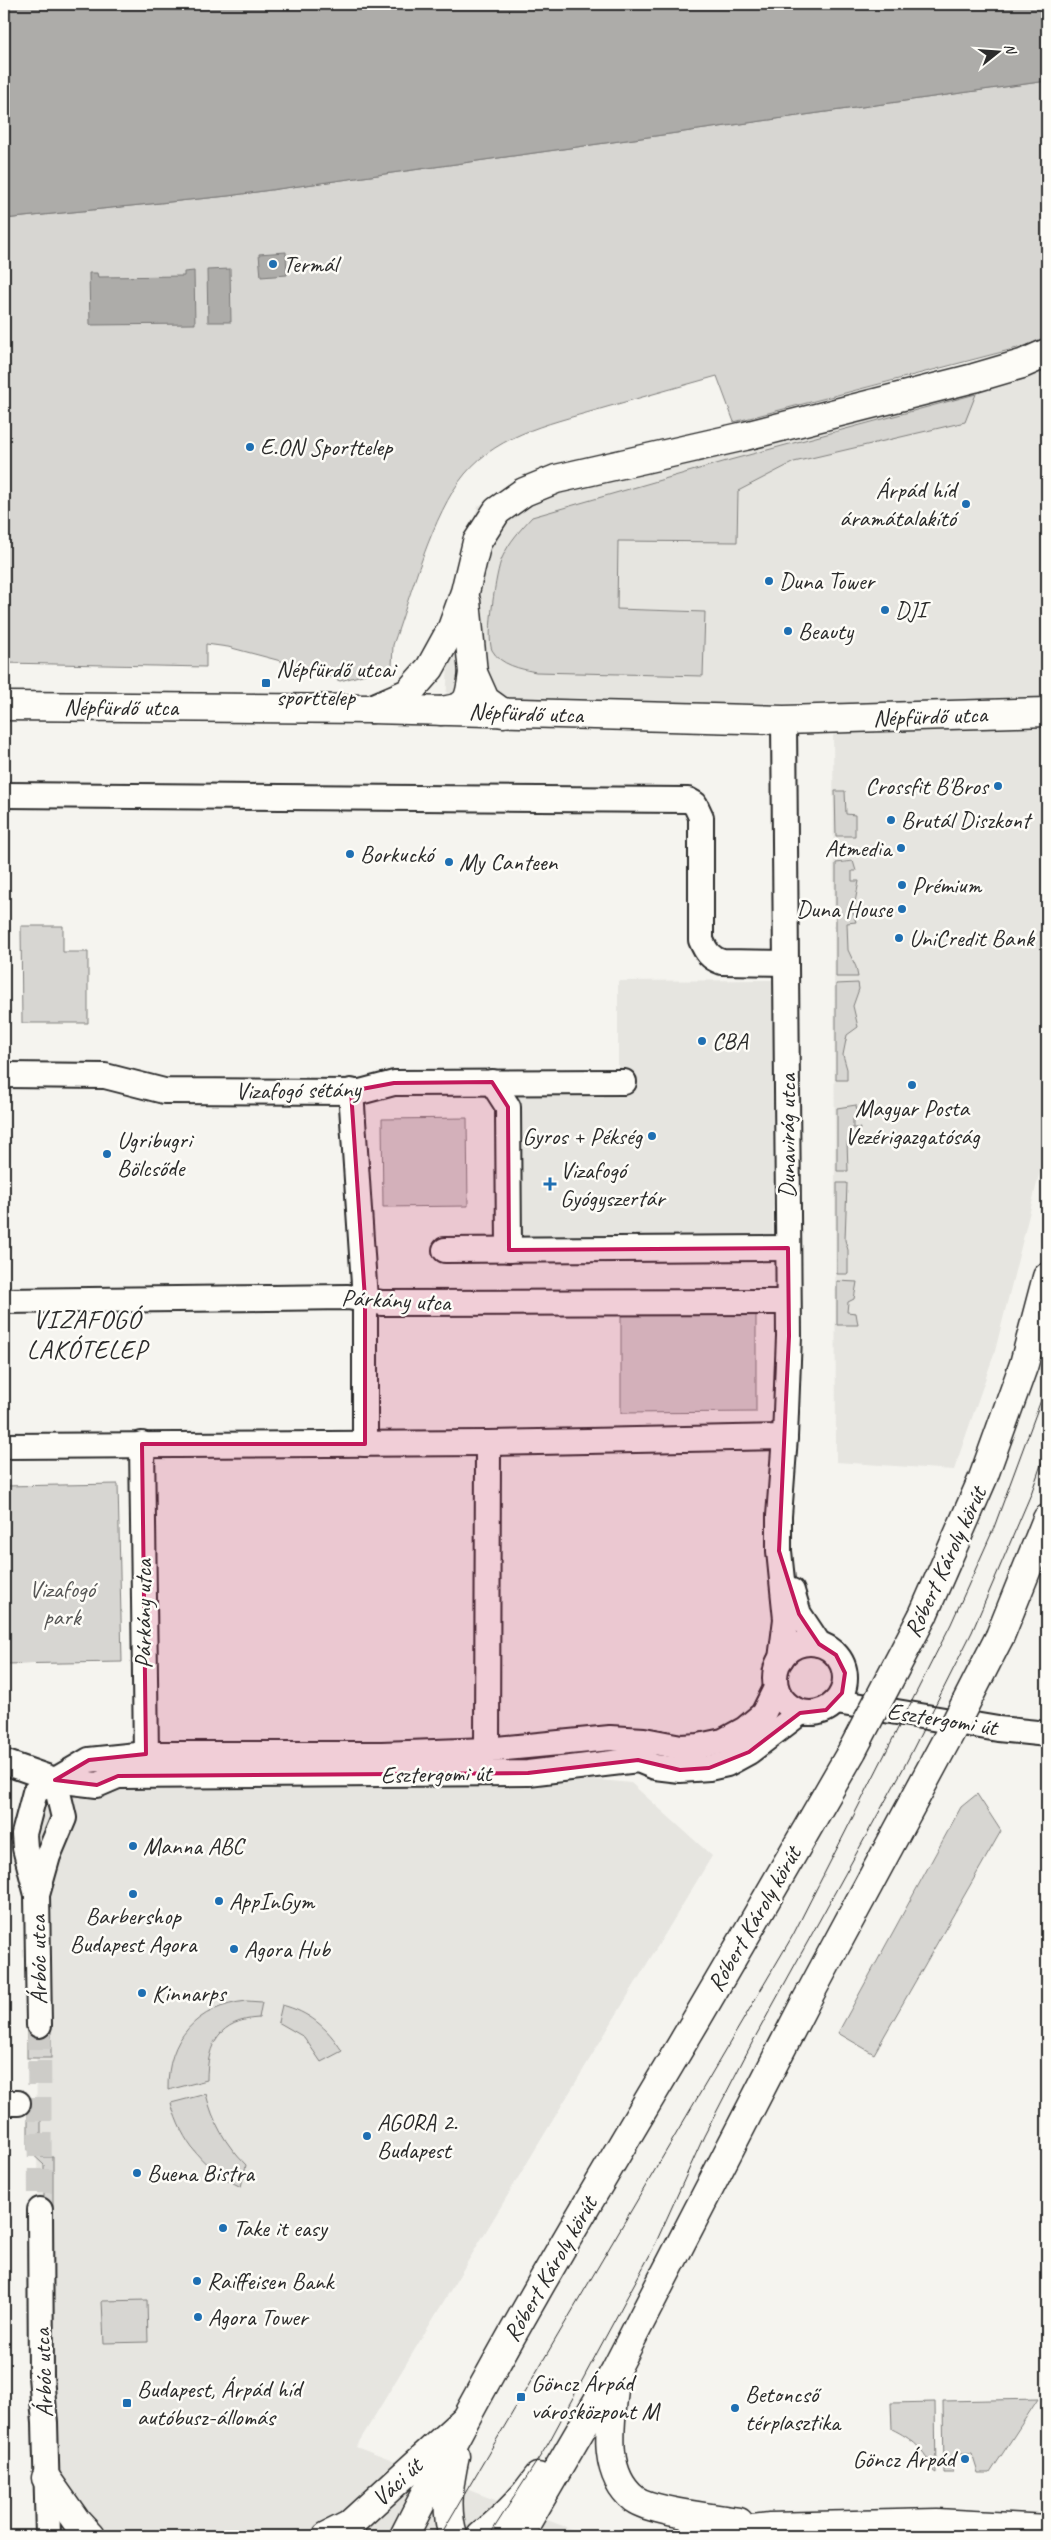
<svg xmlns="http://www.w3.org/2000/svg" width="1051" height="2540" font-family="Caveat,sans-serif">
  <style>
    .built { fill: #e6e5e0 }
    .green { fill: #d7d6d2; stroke: #81807e }
    .water { fill: #adaca9; stroke: #797877 }
    .lines { fill: none; stroke-linecap: round; stroke-linejoin: round }
    .minor-tunnel { stroke: #cdccc8; stroke-width: 24; stroke-dasharray: 24 12; stroke-linecap: butt }
    .minor-casing { stroke: #2b2b2b; stroke-width: 28 }
    .tertiary-casing { stroke: #2b2b2b; stroke-width: 31 }
    .secondary-casing { stroke: #2b2b2b; stroke-width: 31 }
    .primary-casing { stroke: #2b2b2b; stroke-width: 31 }
    .minor { stroke: #fdfcf7; stroke-width: 24 }
    .tertiary { stroke: #fdfcf7; stroke-width: 28 }
    .secondary { stroke: #fdfcf7; stroke-width: 28 }
    .primary { stroke: #fdfcf7; stroke-width: 28 }
    .tram { stroke: #2b2b2b; stroke-width: 1 }
    .primary-bridge-casing { stroke: #2b2b2b; stroke-width: 31; stroke-linecap: butt }
    .primary-bridge { stroke: #fdfcf7; stroke-width: 28 }
    .marked { fill: #c2185b; fill-opacity: 0.2; stroke: #c2185b; stroke-width: 4; stroke-linejoin: round }
    .poi-dot { fill: #1f6fb2; stroke: #fdfcf7; stroke-width: 2 }
    .labels { text-anchor: middle; dominant-baseline: central; stroke-width: 5; stroke-linejoin: round; paint-order: stroke }
    .poi-label { font-size: 24px; fill: #2b2b2b; stroke: #fdfcf7; text-anchor: start }
    .street-label { font-size: 24px; fill: #2b2b2b; stroke: #fdfcf7 }
    .park-label { font-size: 24px; fill: #565655; stroke: #fdfcf7 }
    .quarter-label { font-size: 26px; letter-spacing: 1px; fill: #2b2b2b; stroke: #fdfcf7 }
  </style>
  <rect width="100%" height="100%" fill="#f5f4ef"/>
  <filter id="ink" filterUnits="userSpaceOnUse"><feTurbulence type="fractalNoise" baseFrequency=".02" numOctaves="2"/><feDisplacementMap in="SourceGraphic" scale="10" xChannelSelector="R" yChannelSelector="G"/><feConvolveMatrix kernelMatrix="1 2 1 2 8 2 1 2 1" color-interpolation-filters="sRGB"/></filter>
  <g filter="url(#ink)">
    <g class="built">
      <path d="M1047,358L1046,1147L995,1351L954,1470L836,1462L833,703L446,706L451,589L478,506L547,473Z"/>
      <path d="M773,980V1239L516,1241L511,1077L618,1075V981Z"/>
      <path d="M467,1767L631,1783L712,1856L356,2447L584,2534L1047,2524V2536H41L35,1933L42,1768Z"/>
    </g>
    <g class="green">
      <path d="M1047,81V335L1043,339L1025,346L734,422L717,376C680,386 644,397 607,407C557,422 500,432 465,474C432,514 411,595 393,645L392,667L340,681L311,669L228,647L206,644V667L4,663V219L228,196Z"/>
      <path d="M976,394L965,422L794,462L738,491L737,542L618,541L617,609L705,612L703,676L536,672C521,669 500,665 492,650C486,637 496,571 502,558C509,542 521,529 532,517L730,460Z"/>
      <path d="M835,791H845L846,814L855,815V836H836Z"/>
      <path d="M853,861L856,871H852V881H859L853,913L856,922L847,923L848,950L856,967L858,977H836V863Z"/>
      <path d="M21,926H63V952H88V1023H22Z"/>
      <path d="M858,983L859,989L853,1006L858,1027L847,1035L843,1055L847,1069V1080H836V984Z"/>
      <path d="M856,1105L858,1118H853V1128H860L857,1139L847,1141L848,1171H837V1108Z"/>
      <path d="M467,1118L468,1206L383,1207L382,1119Z"/>
      <path d="M837,1183H847L845,1240L848,1250V1274H837Z"/>
      <path d="M837,1281L857,1282L854,1299L848,1302L847,1312L856,1313L858,1325H837Z"/>
      <path d="M756,1313V1412L621,1413V1314Z"/>
      <path d="M118,1484L122,1662L4,1664V1486Z"/>
      <path d="M977,1794L1001,1831L874,2054L838,2033L961,1807Z"/>
      <path d="M247,2001L262,2002L259,2018C220,2020 207,2043 207,2080L168,2090C167,2039 197,2006 247,2001Z"/>
      <path d="M282,2005C309,2012 327,2027 342,2051L321,2062L304,2037L278,2022Z"/>
      <rect x="27" y="2030" width="24" height="28"/>
      <path d="M206,2094C213,2122 225,2144 246,2165L241,2187C204,2169 182,2143 171,2103Z"/>
      <path d="M28,2109H41V2157H53V2209H44V2165L28,2150Z"/>
      <path d="M147,2300L148,2342L104,2343L102,2301Z"/>
      <path d="M1038,2399L990,2473H978L972,2454H955L952,2473H944L943,2401Z"/>
      <path d="M935,2402L936,2473L933,2471C925,2449 912,2439 892,2429L891,2403Z"/>
    </g>
    <g class="water">
      <path d="M4,4H1047V81L228,196L4,219Z"/>
      <path d="M286,252L287,275L261,277L259,254Z"/>
      <path d="M230,269L231,322H208L207,270Z"/>
      <path d="M194,271L195,324L90,325L89,273H97L98,277L184,276V272Z"/>
    </g>
    <g class="lines">
      <path class="minor-tunnel" d="M39,2025L40,2210"/>
      <defs>
        <g id="minor">
          <path d="M4,795L688,800L695,804L701,817V940C706,952 710,958 722,962L786,963"/>
          <path d="M4,1075L105,1076L164,1091L360,1092L394,1083L624,1082"/>
          <path d="M492,1082L508,1107L509,1250"/>
          <path d="M351,1091L365,1299V1444"/>
          <path d="M445,1250L788,1248"/>
          <path d="M4,1301L348,1297L382,1303L788,1302"/>
          <path d="M142,1444L146,1754"/>
          <path d="M4,1446L488,1443L785,1437"/>
          <path d="M792,1591L799,1614L819,1644"/>
          <circle cx="810" cy="1678" r="35"/>
          <path d="M781,1659L786,1619L779,1551V1516L785,1437L789,1336L784,720"/>
          <path d="M837,1702L998,1729L1047,1734"/>
          <path d="M487,1750L488,1443"/>
          <path d="M4,1762L55,1780L97,1785L118,1776L528,1773L638,1760L655,1767L680,1770L709,1768L727,1764L749,1752L800,1713"/>
          <path d="M37,1895L48,1856L64,1818L55,1780"/>
          <path d="M39,2025L37,1895L25,1848L24,1834L35,1792L89,1760L146,1754H382L487,1750L610,1738L644,1740L681,1747L699,1746L723,1741L745,1729L763,1714L776,1688"/>
          <path d="M4,2103H18"/>
          <path d="M40,2210L41,2376L45,2423L48,2536"/>
        </g>
        <path id="tertiary" d="M4,706L371,709L784,720L1047,712"/>
        <g id="secondary">
          <path d="M46,2478L77,2522L90,2536"/>
          <path d="M327,2536L349,2525L462,2422"/>
        </g>
        <g id="primary">
          <path d="M466,601L473,673L485,700L503,713"/>
          <path d="M371,709L408,693L430,668L452,628L465,592L477,542L497,511L524,492L556,479L745,436L974,378L1022,364L1047,353"/>
          <path d="M441,711C470,707 469,700 473,673"/>
          <path d="M923,1615L983,1478L1024,1364L1047,1277"/>
          <path d="M1000,1636L1047,1519"/>
          <path d="M615,2379C612,2416 599,2471 634,2499C652,2512 715,2518 739,2522"/>
          <path d="M404,2536C493,2360 594,2192 695,2022C748,1932 800,1841 852,1751"/>
          <path d="M453,2536C445,2509 449,2483 455,2456"/>
          <path d="M481,2536C503,2519 522,2500 538,2477"/>
          <path d="M519,2536L615,2371L805,2003L955,1724"/>
          <path d="M692,2536L770,2527L937,2523L1047,2529"/>
        </g>
      </defs>
      <use href="#minor" class="minor-casing"/>
      <use href="#tertiary" class="tertiary-casing"/>
      <use href="#secondary" class="secondary-casing"/>
      <use href="#primary" class="primary-casing"/>
      <use href="#minor" class="minor"/>
      <use href="#tertiary" class="tertiary"/>
      <use href="#secondary" class="secondary"/>
      <use href="#primary" class="primary"/>
      <g class="tram">
        <path d="M440,2536L793,1935L951,1624L993,1530L1047,1384"/>
        <path d="M489,2536L548,2444L598,2351L653,2249L704,2136L753,2041L904,1767L972,1632L1031,1494L1047,1447"/>
      </g>
      <defs>
        <g id="primary-bridge">
          <path d="M955,1724L1000,1636"/>
          <path d="M852,1751L923,1615"/>
        </g>
      </defs>
      <use href="#primary-bridge" class="primary-bridge-casing"/>
      <use href="#primary-bridge" class="primary-bridge"/>
    </g>
  </g>
  <path class="marked" d="M492,1082L508,1107L509,1250L788,1248L789,1336L779,1551L799,1614L819,1644L836,1655L845,1673L842,1693L826,1710L800,1713L749,1752L709,1768L680,1770L638,1760L528,1773L118,1776L97,1785L55,1780L89,1760L146,1754L142,1444H365V1299L351,1091L394,1083Z"/>
  <g class="poi-dot">
    <circle cx="273" cy="264" r="5"/>
    <circle cx="250" cy="447" r="5"/>
    <circle cx="966" cy="504" r="5"/>
    <circle cx="769" cy="581" r="5"/>
    <circle cx="885" cy="610" r="5"/>
    <circle cx="788" cy="631" r="5"/>
    <rect x="261" y="678" width="10" height="10" rx="2.5"/>
    <circle cx="998" cy="786" r="5"/>
    <circle cx="891" cy="820" r="5"/>
    <circle cx="901" cy="848" r="5"/>
    <circle cx="350" cy="854" r="5"/>
    <circle cx="449" cy="862" r="5"/>
    <circle cx="902" cy="885" r="5"/>
    <circle cx="902" cy="909" r="5"/>
    <circle cx="899" cy="938" r="5"/>
    <circle cx="702" cy="1041" r="5"/>
    <circle cx="912" cy="1085" r="5"/>
    <circle cx="652" cy="1136" r="5"/>
    <circle cx="107" cy="1154" r="5"/>
    <path d="M547.5 1176.5h5v5h5v5h-5v5h-5v-5h-5v-5h5z"/>
    <circle cx="133" cy="1846" r="5"/>
    <circle cx="133" cy="1894" r="5"/>
    <circle cx="219" cy="1901" r="5"/>
    <circle cx="234" cy="1949" r="5"/>
    <circle cx="142" cy="1993" r="5"/>
    <circle cx="367" cy="2136" r="5"/>
    <circle cx="137" cy="2173" r="5"/>
    <circle cx="223" cy="2228" r="5"/>
    <circle cx="197" cy="2281" r="5"/>
    <circle cx="198" cy="2317" r="5"/>
    <rect x="516" y="2392" width="10" height="10" rx="2.5"/>
    <rect x="122" y="2398" width="10" height="10" rx="2.5"/>
    <circle cx="735" cy="2408" r="5"/>
    <circle cx="965" cy="2459" r="5"/>
  </g>
  <g class="labels">
    <g class="poi-label">
      <text x="283" y="264">Termál</text>
      <text x="260" y="447">E.ON Sporttelep</text>
      <text x="956" y="490" text-anchor="end">Árpád híd<tspan x="956" dy="28">áramátalakító</tspan></text>
      <text x="779" y="581">Duna Tower</text>
      <text x="895" y="610">DJI</text>
      <text x="798" y="631">Beauty</text>
      <text x="276" y="669">Népfürdő utcai<tspan x="276" dy="28">sporttelep</tspan></text>
      <text x="988" y="786" text-anchor="end">Crossfit B'Bros</text>
      <text x="901" y="820">Brutál Diszkont</text>
      <text x="891" y="848" text-anchor="end">Atmedia</text>
      <text x="360" y="854">Borkuckó</text>
      <text x="459" y="862">My Canteen</text>
      <text x="912" y="885">Prémium</text>
      <text x="892" y="909" text-anchor="end">Duna House</text>
      <text x="909" y="938">UniCredit Bank</text>
      <text x="712" y="1041">CBA</text>
      <text x="912" y="1108" text-anchor="middle">Magyar Posta<tspan x="912" dy="28">Vezérigazgatóság</tspan></text>
      <text x="642" y="1136" text-anchor="end">Gyros + Pékség</text>
      <text x="117" y="1140">Ugribugri<tspan x="117" dy="28">Bölcsőde</tspan></text>
      <text x="560" y="1170">Vizafogó<tspan x="560" dy="28">Gyógyszertár</tspan></text>
      <text x="143" y="1846">Manna ABC</text>
      <text x="229" y="1901">AppInGym</text>
      <text x="133" y="1916" text-anchor="middle">Barbershop<tspan x="133" dy="28">Budapest Agora</tspan></text>
      <text x="244" y="1949">Agora Hub</text>
      <text x="152" y="1993">Kinnarps</text>
      <text x="377" y="2122">AGORA 2.<tspan x="377" dy="28">Budapest</tspan></text>
      <text x="147" y="2173">Buena Bistra</text>
      <text x="233" y="2228">Take it easy</text>
      <text x="207" y="2281">Raiffeisen Bank</text>
      <text x="208" y="2317">Agora Tower</text>
      <text x="531" y="2383">Göncz Árpád<tspan x="531" dy="28">városközpont M</tspan></text>
      <text x="137" y="2389">Budapest, Árpád híd<tspan x="137" dy="28">autóbusz-állomás</tspan></text>
      <text x="745" y="2394">Betoncső<tspan x="745" dy="28">térplasztika</tspan></text>
      <text x="955" y="2459" text-anchor="end">Göncz Árpád</text>
    </g>
    <g class="street-label">
      <text x="121" y="707">Népfürdő utca</text>
      <text transform="translate(526 713) rotate(2)">Népfürdő utca</text>
      <text transform="translate(930 716) rotate(-2)">Népfürdő utca</text>
      <text transform="translate(298 1090) rotate(-1)">Vizafogó sétány</text>
      <text transform="translate(787 1136) rotate(-90)">Dunavirág utca</text>
      <text transform="translate(396 1300) rotate(3)">Párkány utca</text>
      <text transform="translate(945 1562) rotate(-65)">Róbert Károly körút</text>
      <text transform="translate(143 1614) rotate(-90)">Párkány utca</text>
      <text transform="translate(942 1719) rotate(9)">Esztergomi út</text>
      <text transform="translate(436 1774) rotate(-1)">Esztergomi út</text>
      <text transform="translate(754 1919) rotate(-60)">Róbert Károly körút</text>
      <text transform="translate(38 1960) rotate(-91)">Árbóc utca</text>
      <text transform="translate(550 2269) rotate(-60)">Róbert Károly körút</text>
      <text transform="translate(43 2373) rotate(-92)">Árbóc utca</text>
      <text transform="translate(397 2482) rotate(-43)">Váci út</text>
    </g>
    <g class="park-label">
      <text x="62" y="1589">Vizafogó<tspan x="62" dy="28">park</tspan></text>
    </g>
    <g class="quarter-label">
      <text x="87" y="1319">VIZAFOGÓ<tspan x="87" dy="30">LAKÓTELEP</tspan></text>
    </g>
  </g>
  <rect width="1051" height="2540" fill="none" stroke="#fdfcf7" stroke-width="20"/>
  <rect x="10" y="10" width="1031" height="2520" fill="none" stroke="#2b2b2b" stroke-width="2" filter="url(#ink)"/>
  <g transform="translate(998 52) rotate(73)" stroke="#fdfcf7" stroke-width="4" paint-order="stroke">
  <path d="M0-4L9 19L0 12L-9 19Z" fill="#2b2b2b"/>
  <text y="-8" font-size="14" font-weight="bold" text-anchor="middle" fill="#2b2b2b">N</text>
  </g>
</svg>
